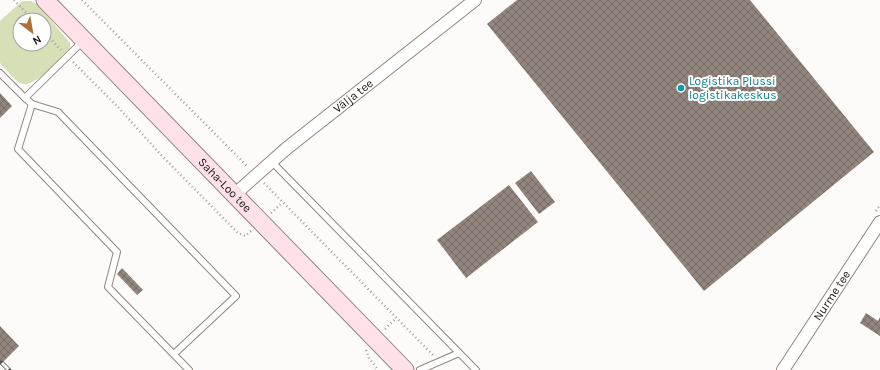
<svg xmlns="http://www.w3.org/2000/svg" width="880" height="370" font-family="Karla,sans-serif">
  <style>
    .grass { fill: #d7dfb6; fill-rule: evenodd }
    .building { fill: url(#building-cross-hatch) }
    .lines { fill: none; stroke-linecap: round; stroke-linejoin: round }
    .lane-casing { stroke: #92857e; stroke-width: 8 }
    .street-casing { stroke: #92857e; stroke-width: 14 }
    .secondary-casing { stroke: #92857e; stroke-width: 19 }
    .path { stroke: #a29e9c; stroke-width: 2.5; stroke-dasharray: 1 3; stroke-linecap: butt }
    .lane { stroke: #fff; stroke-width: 6 }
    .street { stroke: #fff; stroke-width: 12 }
    .secondary { stroke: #fee1e9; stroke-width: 17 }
    .rail-casing { stroke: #55514e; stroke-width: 4.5 }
    .rail { stroke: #fff; stroke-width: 3; stroke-dasharray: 9; stroke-linecap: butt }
    .culture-dot { fill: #0f9aa8; stroke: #fff; stroke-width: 1.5 }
    .labels { text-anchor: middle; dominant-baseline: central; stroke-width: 4; stroke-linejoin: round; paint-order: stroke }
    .culture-label { font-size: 12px; fill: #0d838f; stroke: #fff; text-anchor: start }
    .street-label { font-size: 12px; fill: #191411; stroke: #fff }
  </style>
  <defs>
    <pattern id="building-cross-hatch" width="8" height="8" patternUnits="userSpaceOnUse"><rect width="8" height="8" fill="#91857d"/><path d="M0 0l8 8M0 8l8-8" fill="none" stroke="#766c65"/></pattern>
  </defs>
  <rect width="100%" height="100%" fill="#fdfbf9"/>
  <path class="grass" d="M22,1H31L38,5L70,43V48C60,57 35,90 20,83C13,79 6,69 0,63V21ZM20,20H44V44H20Z"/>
  <g class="building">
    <path d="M517,0H750L874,152L704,291L487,24Z"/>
    <path d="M0,93L12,106L0,118Z"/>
    <path d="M531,171L555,202L539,214L515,183Z"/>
    <path d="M509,185L538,222L466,278L437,240Z"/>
    <path d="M122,268L143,290L137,295L117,274Z"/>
    <path d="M866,313L878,321L880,317V336L860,323Z"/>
    <path d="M0,326L19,346L0,365Z"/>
  </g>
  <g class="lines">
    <defs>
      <g id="lane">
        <path d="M0,73L25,98L83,41"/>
        <path d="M25,98L32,104L58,112L236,296L174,354"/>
        <path d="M32,104L18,149L117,252L108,287L189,370"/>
        <path d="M272,162L476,370"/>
        <path d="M420,370L459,353"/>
      </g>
      <g id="street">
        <path id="s1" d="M234,195L287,148L475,0"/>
        <path id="s2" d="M783,370L880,222"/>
      </g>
      <g id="secondary">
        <path id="s3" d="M45,0L405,370"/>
      </g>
    </defs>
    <use href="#lane" class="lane-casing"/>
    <use href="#street" class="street-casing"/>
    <use href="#secondary" class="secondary-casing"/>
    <g class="path">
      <path d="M14,0L33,20"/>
      <path d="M82,0L248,167"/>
      <path d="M44,32L61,50"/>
      <path d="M73,62L118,107L161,155L238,233L245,236L251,231"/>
      <path d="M264,183L433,355"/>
      <path d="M876,211L880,205"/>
      <path d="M271,213L283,202"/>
      <path d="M385,329L396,318"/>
      <path d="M366,350L369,358L378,370"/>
    </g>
    <use href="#lane" class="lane"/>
    <use href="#street" class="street"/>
    <use href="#secondary" class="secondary"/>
    <defs>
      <path id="rail" d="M2,363L9,370"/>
    </defs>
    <use href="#rail" class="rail-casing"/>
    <use href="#rail" class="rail"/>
  </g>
  <circle class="culture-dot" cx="681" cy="88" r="4"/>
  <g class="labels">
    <g class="culture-label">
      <text x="689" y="81">Logistika Plussi<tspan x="689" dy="14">logistikakeskus</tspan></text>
    </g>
    <g class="street-label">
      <text stroke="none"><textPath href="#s1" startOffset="155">Välja tee</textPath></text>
      <text stroke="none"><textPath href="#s3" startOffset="258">Saha-Loo tee</textPath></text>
      <text stroke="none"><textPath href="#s2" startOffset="89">Nurme tee</textPath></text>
    </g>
  </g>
  <g transform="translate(32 32) rotate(149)"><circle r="19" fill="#ffffff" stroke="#a3a1a0"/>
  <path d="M0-3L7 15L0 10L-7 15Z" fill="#ae6e36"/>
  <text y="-6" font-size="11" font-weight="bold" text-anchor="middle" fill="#191411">N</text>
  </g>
</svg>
